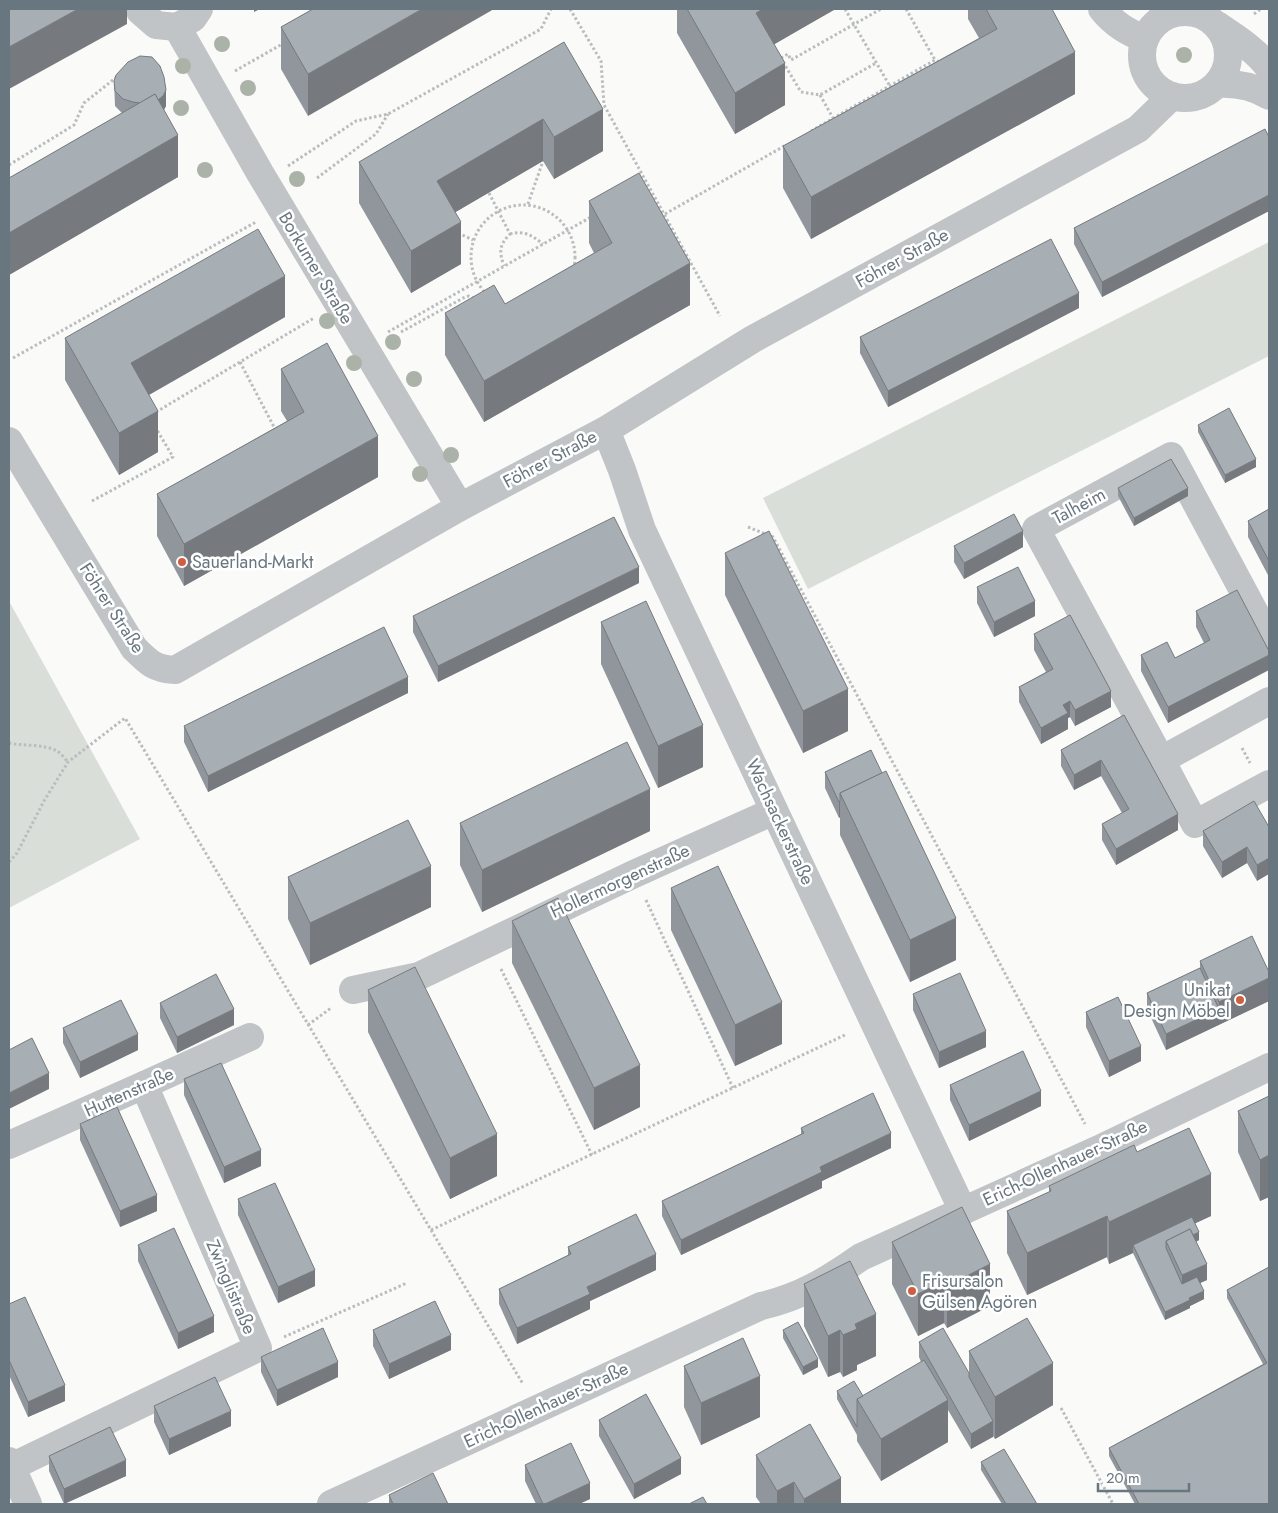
<svg xmlns="http://www.w3.org/2000/svg" width="1278" height="1513" font-family="Jost,sans-serif">
  <style>
    .green { fill: #daded8 }
    .lines { fill: none; stroke-linecap: round; stroke-linejoin: round }
    .path { stroke: #babdc0; stroke-width: 3; stroke-dasharray: 2.5 2.5; stroke-linecap: butt }
    .minor { stroke: #c0c4c7; stroke-width: 28 }
    .tertiary { stroke: #c0c4c7; stroke-width: 28 }
    .tree { fill: #abb2a8 }
    .wall { fill: #90969b }
    .shaded-wall { fill: #767a7e }
    .building { fill: #a8afb4; stroke: #767a7e }
    .poi-dot { fill: #ce5f43; stroke: #fff; stroke-width: 2 }
    .labels { text-anchor: middle; dominant-baseline: central; stroke-width: 5; stroke-linejoin: round; paint-order: stroke }
    .street-label { font-size: 18px; fill: #68767f; stroke: #fff }
    .poi-label { font-size: 18px; fill: #68767f; stroke: #fff; text-anchor: start }
  </style>
  <rect width="100%" height="100%" fill="#fafaf8"/>
  <g class="green">
    <path d="M1269,242V356L808,589L763,498Z"/>
    <path d="M9,601L140,839L9,908Z"/>
  </g>
  <g class="lines">
    <g class="path">
      <path d="M570,9L601,61L604,105L720,316"/>
      <path d="M845,9L891,88"/>
      <path d="M906,9L935,60"/>
      <path d="M1254,14L1261,9"/>
      <path d="M781,58L788,54L791,60L881,9"/>
      <path d="M783,62L801,92L820,95L876,63"/>
      <path d="M235,71L284,43"/>
      <path d="M820,95L833,118"/>
      <path d="M811,131L935,60L940,62"/>
      <path d="M9,165L74,125L84,103L118,76"/>
      <path d="M288,166L356,121L388,114L541,29L551,9"/>
      <path d="M317,178L376,134L388,114"/>
      <path d="M489,193L510,234C499,245 499,252 504,266"/>
      <path d="M528,204L543,161"/>
      <circle cx="523" cy="257" r="52"/>
      <path d="M665,214L786,145"/>
      <path d="M458,233L473,240"/>
      <path d="M510,234C524,230 533,236 543,244"/>
      <path d="M388,332L591,217"/>
      <path d="M401,332L465,297L469,296L475,299"/>
      <path d="M13,358L256,222"/>
      <path d="M240,362L274,427"/>
      <path d="M156,412L314,318"/>
      <path d="M92,501L173,457L157,430"/>
      <path d="M748,527L773,537L1085,1124"/>
      <path d="M9,743C22,746 45,744 57,751C61,753 65,759 68,762"/>
      <path d="M1242,748L1250,763"/>
      <path d="M9,862L17,853L44,801L68,762L125,718L523,1384"/>
      <path d="M646,900L733,1088"/>
      <path d="M501,969L592,1155"/>
      <path d="M308,1025L331,1008"/>
      <path d="M431,1230L847,1034"/>
      <path d="M284,1337L407,1283"/>
      <path d="M1061,1408L1113,1504"/>
    </g>
    <g class="minor">
      <path d="M139,9L140,11L156,25L177,27L193,18L199,9"/>
      <path d="M1102,9C1114,24 1127,32 1145,39"/>
      <circle cx="1185" cy="55" r="43"/>
      <path d="M1217,25C1235,37 1256,50 1269,68"/>
      <path d="M177,27L260,173L460,507"/>
      <path d="M1218,84C1237,83 1253,86 1269,96"/>
      <path d="M606,430L622,470L642,530L963,1211"/>
      <path d="M9,441L134,648C148,662 154,669 175,670L460,507L606,430L753,339L1138,129L1172,96"/>
      <path d="M1269,701L1161,760L1195,824L1269,784"/>
      <path d="M1161,760L1036,529L1171,456L1269,639"/>
      <path d="M353,990L419,976L634,874L774,811"/>
      <path d="M9,1145L144,1085L250,1037"/>
      <path d="M9,1461L28,1504"/>
      <path d="M11,1467L258,1348L144,1085"/>
    </g>
    <path class="tertiary" d="M331,1504L761,1306C801,1297 828,1280 861,1257L1099,1149L1269,1067"/>
  </g>
  <g class="tree">
    <circle cx="222" cy="44" r="8"/>
    <circle cx="1184" cy="55" r="8"/>
    <circle cx="183" cy="66" r="8"/>
    <circle cx="248" cy="88" r="8"/>
    <circle cx="181" cy="108" r="8"/>
    <circle cx="205" cy="170" r="8"/>
    <circle cx="297" cy="179" r="8"/>
    <circle cx="327" cy="321" r="8"/>
    <circle cx="393" cy="342" r="8"/>
    <circle cx="354" cy="363" r="8"/>
    <circle cx="414" cy="379" r="8"/>
    <circle cx="451" cy="455" r="8"/>
    <circle cx="420" cy="474" r="8"/>
  </g>
  <g class="wall">
    <path d="M313,9L308,116L281,69V27Z"/>
    <path d="M677,9H836L774,44L785,105L735,134L677,33Z"/>
    <path d="M968,9H1052L1075,94L811,239L783,188V146L979,38L968,19Z"/>
    <path d="M564,42L603,151L554,179L543,161L455,212L461,264L411,293L359,203V162Z"/>
    <path d="M114,81L166,106L164,110L178,177L9,275V178L122,113L115,106Z"/>
    <path d="M1269,137V211L1102,297L1074,244V228Z"/>
    <path d="M589,201L690,305L484,422L445,355V313L505,304L594,253L589,243Z"/>
    <path d="M1079,308L888,407L860,353V337Z"/>
    <path d="M285,317L149,395L158,452L119,475L65,380V338Z"/>
    <path d="M281,369L378,477L184,586L157,536V494L287,421L281,411Z"/>
    <path d="M1198,425L1256,467L1225,483L1198,432Z"/>
    <path d="M1118,488L1188,496L1134,526L1118,496Z"/>
    <path d="M1269,509V577L1248,537V521Z"/>
    <path d="M954,546L1023,547L964,579L954,562Z"/>
    <path d="M725,553L848,731L803,753L725,595Z"/>
    <path d="M639,583L438,682L413,632V616Z"/>
    <path d="M977,587L1035,616L994,637L977,603Z"/>
    <path d="M1196,611L1269,651L1168,723L1141,671V655L1175,658L1204,643L1196,627Z"/>
    <path d="M601,622L703,767L658,788L601,664Z"/>
    <path d="M1034,634L1111,707L1075,726L1070,717L1068,718V729L1041,744L1019,702V687L1046,672L1034,650Z"/>
    <path d="M408,693L208,792L184,742V726Z"/>
    <path d="M1124,715L1178,830L1116,865L1102,840V824L1122,813L1101,776L1074,790L1061,766V750Z"/>
    <path d="M871,750L956,960L910,982L840,835V817L839,818L825,788V772Z"/>
    <path d="M460,823L650,831L482,912L460,865Z"/>
    <path d="M1269,827L1257,881L1247,863L1222,878L1203,846V831Z"/>
    <path d="M288,877L431,907L310,965L288,919Z"/>
    <path d="M671,888L782,1044L735,1066L671,930Z"/>
    <path d="M512,921L640,1107L594,1130L512,963Z"/>
    <path d="M1200,961L1269,972V1001L1166,1050L1147,1009V993L1200,968Z"/>
    <path d="M368,990L497,1176L450,1199L368,1032Z"/>
    <path d="M913,994L986,1047L939,1068L913,1010Z"/>
    <path d="M160,1003L234,1025L177,1053L160,1018Z"/>
    <path d="M1086,1012L1141,1061L1109,1077L1086,1027Z"/>
    <path d="M63,1028L138,1050L80,1078L63,1043Z"/>
    <path d="M184,1079L261,1166L224,1183L184,1095Z"/>
    <path d="M950,1085L1041,1106L969,1141L950,1100Z"/>
    <path d="M1269,1096V1197L1260,1201L1238,1152V1111Z"/>
    <path d="M80,1124L157,1211L120,1227L80,1140Z"/>
    <path d="M801,1128L891,1148L822,1181V1188L681,1255L662,1216V1201L801,1134Z"/>
    <path d="M1137,1152L1211,1216L1195,1223L1199,1240L1196,1242L1207,1280L1200,1283L1204,1299L1190,1306V1308L1165,1320L1133,1253L1109,1264L1107,1257L1027,1295L1007,1253V1211L1049,1192V1186Z"/>
    <path d="M238,1199L315,1286L278,1303L238,1215Z"/>
    <path d="M892,1242L990,1306L947,1328L944,1323L918,1336L892,1284Z"/>
    <path d="M138,1245L214,1332L178,1349L138,1261Z"/>
    <path d="M568,1247L656,1270L590,1301V1309L517,1344L499,1304V1289L568,1255Z"/>
    <path d="M1269,1267V1504H1135L1109,1456V1448L1263,1364L1227,1298V1290Z"/>
    <path d="M804,1284L876,1356L857,1365V1370L843,1377L840,1372L828,1377L804,1326Z"/>
    <path d="M9,1304L65,1401L28,1417L9,1375Z"/>
    <path d="M373,1330L451,1350L389,1379L373,1346Z"/>
    <path d="M783,1330L818,1367L803,1375L783,1338Z"/>
    <path d="M919,1342L969,1373V1351L1053,1405L995,1439L993,1436L971,1449L948,1410V1442L881,1481L857,1441V1435L837,1399V1391L863,1396L921,1362L919,1357Z"/>
    <path d="M261,1357L338,1377L277,1406L261,1372Z"/>
    <path d="M684,1366L760,1417L701,1445L684,1407Z"/>
    <path d="M154,1406L231,1426L169,1455L154,1422Z"/>
    <path d="M599,1420L681,1474L634,1499L599,1436Z"/>
    <path d="M756,1455L841,1504H761L756,1497Z"/>
    <path d="M49,1456L126,1476L64,1504L49,1471Z"/>
    <path d="M981,1462L1037,1504H1002L981,1470Z"/>
    <path d="M525,1465L590,1499L579,1504H536L525,1481Z"/>
    <path d="M389,1495L448,1504H389Z"/>
  </g>
  <g class="shaded-wall">
    <path d="M78,9H127V24L9,89V47Z"/>
    <path d="M254,9H260L254,12Z"/>
    <path d="M422,9H494L308,116V74Z"/>
    <path d="M763,9H835L756,55V13Z"/>
    <path d="M1075,52V94L811,239V197Z"/>
    <path d="M785,63V105L735,134V93Z"/>
    <path d="M166,90V106L163,111L158,100Z"/>
    <path d="M603,109V151L554,179V137Z"/>
    <path d="M543,119V161L437,223V181Z"/>
    <path d="M178,135V177L9,275V233Z"/>
    <path d="M1269,195V211L1102,297V282Z"/>
    <path d="M461,222V264L411,293V251Z"/>
    <path d="M690,263V305L484,422V381Z"/>
    <path d="M285,276V317L131,405V363Z"/>
    <path d="M1079,293V308L888,407V391Z"/>
    <path d="M158,411V452L119,475V433Z"/>
    <path d="M378,436V477L184,586V544Z"/>
    <path d="M1256,459V467L1225,483V475Z"/>
    <path d="M1188,488V496L1134,526V518Z"/>
    <path d="M1023,531V547L964,579V563Z"/>
    <path d="M639,567V583L438,682V666Z"/>
    <path d="M1035,601V616L994,637V622Z"/>
    <path d="M1269,655V670L1168,723V707Z"/>
    <path d="M408,677V693L208,792V776Z"/>
    <path d="M848,689V731L803,753V711Z"/>
    <path d="M1111,691V707L1075,726V710Z"/>
    <path d="M1070,701V717L1068,718V729L1041,744V728L1063,705Z"/>
    <path d="M703,725V767L658,788V746Z"/>
    <path d="M1101,760V776L1074,790V775Z"/>
    <path d="M650,789V831L482,912V870Z"/>
    <path d="M840,801V817L839,818V802Z"/>
    <path d="M1178,814V830L1116,865V849Z"/>
    <path d="M1247,847V863L1222,878V862Z"/>
    <path d="M1269,858V874L1257,881V865Z"/>
    <path d="M431,866V907L310,965V923Z"/>
    <path d="M956,918V960L910,982V940Z"/>
    <path d="M1269,978V1001L1166,1050V1034L1219,1009V1002Z"/>
    <path d="M782,1002V1044L735,1066V1025Z"/>
    <path d="M234,1009V1025L177,1053V1037Z"/>
    <path d="M986,1031V1047L939,1068V1052Z"/>
    <path d="M138,1034V1050L80,1078V1062Z"/>
    <path d="M1141,1046V1061L1109,1077V1061Z"/>
    <path d="M640,1065V1107L594,1130V1088Z"/>
    <path d="M49,1073V1089L9,1109V1093Z"/>
    <path d="M1041,1091V1106L969,1141V1125Z"/>
    <path d="M891,1133V1148L822,1181V1188L681,1255V1240L820,1167Z"/>
    <path d="M497,1134V1176L450,1199V1158Z"/>
    <path d="M261,1150V1166L224,1183V1167Z"/>
    <path d="M1269,1155V1197L1260,1201V1160Z"/>
    <path d="M1211,1174V1216L1136,1251L1133,1245V1253L1109,1264V1222Z"/>
    <path d="M157,1195V1211L120,1227V1211Z"/>
    <path d="M1107,1216V1257L1027,1295V1253Z"/>
    <path d="M1199,1232V1240L1172,1254L1169,1247Z"/>
    <path d="M656,1254V1270L590,1301V1309L517,1344V1328L587,1287Z"/>
    <path d="M990,1264V1306L947,1328V1286Z"/>
    <path d="M1207,1264V1280L1182,1291V1275Z"/>
    <path d="M315,1270V1286L278,1303V1287Z"/>
    <path d="M944,1281V1323L918,1336V1294Z"/>
    <path d="M1204,1291V1299L1190,1306V1308L1165,1320V1312L1189,1298Z"/>
    <path d="M876,1314V1356L857,1365V1370L843,1377V1335L855,1324Z"/>
    <path d="M214,1316V1332L178,1349V1333Z"/>
    <path d="M840,1330V1372L828,1377V1336Z"/>
    <path d="M451,1335V1350L389,1379V1364Z"/>
    <path d="M818,1359V1367L803,1375V1367Z"/>
    <path d="M338,1362V1377L277,1406V1390Z"/>
    <path d="M1053,1363V1405L995,1439V1397Z"/>
    <path d="M760,1376V1417L701,1445V1403Z"/>
    <path d="M65,1385V1401L28,1417V1402Z"/>
    <path d="M948,1400V1442L881,1481V1439Z"/>
    <path d="M231,1411V1426L169,1455V1439Z"/>
    <path d="M993,1421V1437L971,1449V1434Z"/>
    <path d="M681,1458V1474L634,1499V1484Z"/>
    <path d="M126,1460V1476L64,1504V1489Z"/>
    <path d="M841,1478V1504H804V1499Z"/>
    <path d="M794,1482V1504H777V1491Z"/>
    <path d="M590,1483V1499L579,1504H545Z"/>
  </g>
  <g class="building">
    <path d="M9,9H78L9,47Z"/>
    <path d="M313,9H422L308,74L281,27Z"/>
    <path d="M687,9H763L756,13L785,63L735,93Z"/>
    <path d="M986,9H1052L1075,52L811,197L783,146L997,29Z"/>
    <path d="M564,42L603,109L554,137L543,119L437,181L461,222L411,251L359,162Z"/>
    <path d="M140,56L152,57L160,66L164,77L166,90L163,96L158,100L155,94L140,103L133,102L123,99L115,91L114,81L116,75L128,62Z"/>
    <path d="M155,94L178,135L9,233V178Z"/>
    <path d="M1265,129L1269,137V195L1102,282L1074,228Z"/>
    <path d="M639,173L690,263L484,381L445,313L494,285L505,304L612,243L589,201Z"/>
    <path d="M258,229L285,276L131,363L158,411L119,433L65,338Z"/>
    <path d="M1051,239L1079,293L888,391L860,337Z"/>
    <path d="M327,343L378,436L184,544L157,494L304,412L281,369Z"/>
    <path d="M1229,408L1256,459L1225,475L1198,425Z"/>
    <path d="M1171,459L1188,488L1134,518L1118,488Z"/>
    <path d="M1269,509V561L1248,521Z"/>
    <path d="M1014,514L1023,531L964,563L954,546Z"/>
    <path d="M614,517L639,567L438,666L413,616Z"/>
    <path d="M769,531L848,689L803,711L725,553Z"/>
    <path d="M1018,567L1035,601L994,622L977,587Z"/>
    <path d="M1237,590L1269,651V655L1168,707L1141,655L1167,642L1175,658L1210,640L1196,611Z"/>
    <path d="M646,601L703,725L658,746L601,622Z"/>
    <path d="M1070,615L1111,691L1075,710L1070,701L1063,705L1068,713L1041,728L1019,687L1053,669L1034,634Z"/>
    <path d="M384,627L408,677L208,776L184,726Z"/>
    <path d="M1124,715L1178,814L1116,849L1102,824L1129,809L1101,760L1074,775L1061,750Z"/>
    <path d="M627,742L650,789L482,870L460,823Z"/>
    <path d="M871,750L882,773L840,793V801L839,802L825,772Z"/>
    <path d="M886,771L956,918L910,940L840,793Z"/>
    <path d="M1254,801L1269,827V858L1257,865L1247,847L1222,862L1203,831Z"/>
    <path d="M408,820L431,866L310,923L288,877Z"/>
    <path d="M718,866L782,1002L735,1025L671,888Z"/>
    <path d="M558,898L640,1065L594,1088L512,921Z"/>
    <path d="M1252,936L1269,972V978L1219,1002L1200,961Z"/>
    <path d="M415,967L497,1134L450,1158L368,990Z"/>
    <path d="M1200,968L1219,1009L1166,1034L1147,993Z"/>
    <path d="M960,973L986,1031L939,1052L913,994Z"/>
    <path d="M216,974L234,1009L177,1037L160,1003Z"/>
    <path d="M1118,997L1141,1046L1109,1061L1086,1012Z"/>
    <path d="M121,1000L138,1034L80,1062L63,1028Z"/>
    <path d="M32,1038L49,1073L9,1093V1050Z"/>
    <path d="M1023,1051L1041,1091L969,1125L950,1085Z"/>
    <path d="M221,1063L261,1150L224,1167L184,1079Z"/>
    <path d="M873,1093L891,1133L820,1167L822,1172L681,1240L662,1201L804,1133L801,1128Z"/>
    <path d="M1269,1096V1155L1260,1160L1238,1111Z"/>
    <path d="M117,1107L157,1195L120,1211L80,1124Z"/>
    <path d="M1189,1128L1211,1174L1109,1222L1107,1216L1027,1253L1007,1211L1051,1191L1049,1186L1134,1145L1137,1152Z"/>
    <path d="M275,1183L315,1270L278,1287L238,1199Z"/>
    <path d="M962,1207L990,1264L947,1286L944,1281L918,1294L892,1242Z"/>
    <path d="M636,1214L656,1254L587,1287L590,1294L517,1328L499,1289L571,1254L568,1247Z"/>
    <path d="M1192,1217L1199,1232L1193,1235L1190,1229L1166,1241V1248L1182,1284L1197,1277L1204,1291L1189,1298L1190,1300L1165,1312L1133,1245Z"/>
    <path d="M174,1228L214,1316L178,1333L138,1245Z"/>
    <path d="M1190,1229L1207,1264L1182,1275L1166,1241Z"/>
    <path d="M850,1261L876,1314L855,1324L857,1329L843,1335L840,1330L828,1336L804,1284Z"/>
    <path d="M1269,1267V1504H1139L1109,1448L1267,1363L1227,1290Z"/>
    <path d="M25,1297L65,1385L28,1402L9,1360V1304Z"/>
    <path d="M435,1301L451,1335L389,1364L373,1330Z"/>
    <path d="M1027,1318L1053,1363L995,1397L969,1351Z"/>
    <path d="M798,1322L818,1359L803,1367L783,1330Z"/>
    <path d="M323,1328L338,1362L277,1390L261,1357Z"/>
    <path d="M943,1328L969,1373V1377L993,1421L971,1434L919,1342Z"/>
    <path d="M743,1338L760,1376L701,1403L684,1366Z"/>
    <path d="M924,1360L948,1400L881,1439L857,1399Z"/>
    <path d="M215,1377L231,1411L169,1439L154,1406Z"/>
    <path d="M854,1381L863,1396L857,1399V1427L837,1391Z"/>
    <path d="M646,1394L681,1458L634,1484L599,1420Z"/>
    <path d="M810,1424L841,1478L804,1499L794,1482L777,1491L756,1455Z"/>
    <path d="M110,1427L126,1460L64,1489L49,1456Z"/>
    <path d="M571,1443L590,1483L545,1504H543L525,1465Z"/>
    <path d="M1004,1449L1037,1504H1006L981,1462Z"/>
    <path d="M433,1473L448,1504H393L389,1495Z"/>
    <path d="M703,1497L707,1504H689Z"/>
  </g>
  <g class="poi-dot">
    <circle cx="182" cy="562" r="5"/>
    <circle cx="1240" cy="1000" r="5"/>
    <circle cx="912" cy="1291" r="5"/>
  </g>
  <g class="labels">
    <g class="street-label">
      <text transform="translate(902 258) rotate(-29)">Föhrer Straße</text>
      <text transform="translate(316 268) rotate(59)">Borkumer Straße</text>
      <text transform="translate(550 459) rotate(-28)">Föhrer Straße</text>
      <text transform="translate(1079 506) rotate(-28)">Talheim</text>
      <text transform="translate(112 608) rotate(57)">Föhrer Straße</text>
      <text transform="translate(780 822) rotate(65)">Wachsackerstraße</text>
      <text transform="translate(620 881) rotate(-25)">Hollermorgenstraße</text>
      <text transform="translate(129 1092) rotate(-24)">Huttenstraße</text>
      <text transform="translate(1065 1163) rotate(-25)">Erich-Ollenhauer-Straße</text>
      <text transform="translate(231 1287) rotate(67)">Zwinglistraße</text>
      <text transform="translate(546 1405) rotate(-25)">Erich-Ollenhauer-Straße</text>
    </g>
    <g class="poi-label">
      <text x="192" y="562">Sauerland-Markt</text>
      <text x="1230" y="990" text-anchor="end">Unikat<tspan x="1230" dy="21">Design Möbel</tspan></text>
      <text x="922" y="1281">Frisursalon<tspan x="922" dy="21">Gülsen Agören</tspan></text>
    </g>
  </g>
  <rect width="1278" height="1513" fill="none" stroke="#68767f" stroke-width="20"/>
  <path d="M1098 1483v8h91v-8" fill="none" stroke="#68767f" stroke-width="2.5"/>
  <text x="1106" y="1483" font-size="15" fill="#68767f" stroke="#ffffff" stroke-width="4" paint-order="stroke">20 m</text>
</svg>
